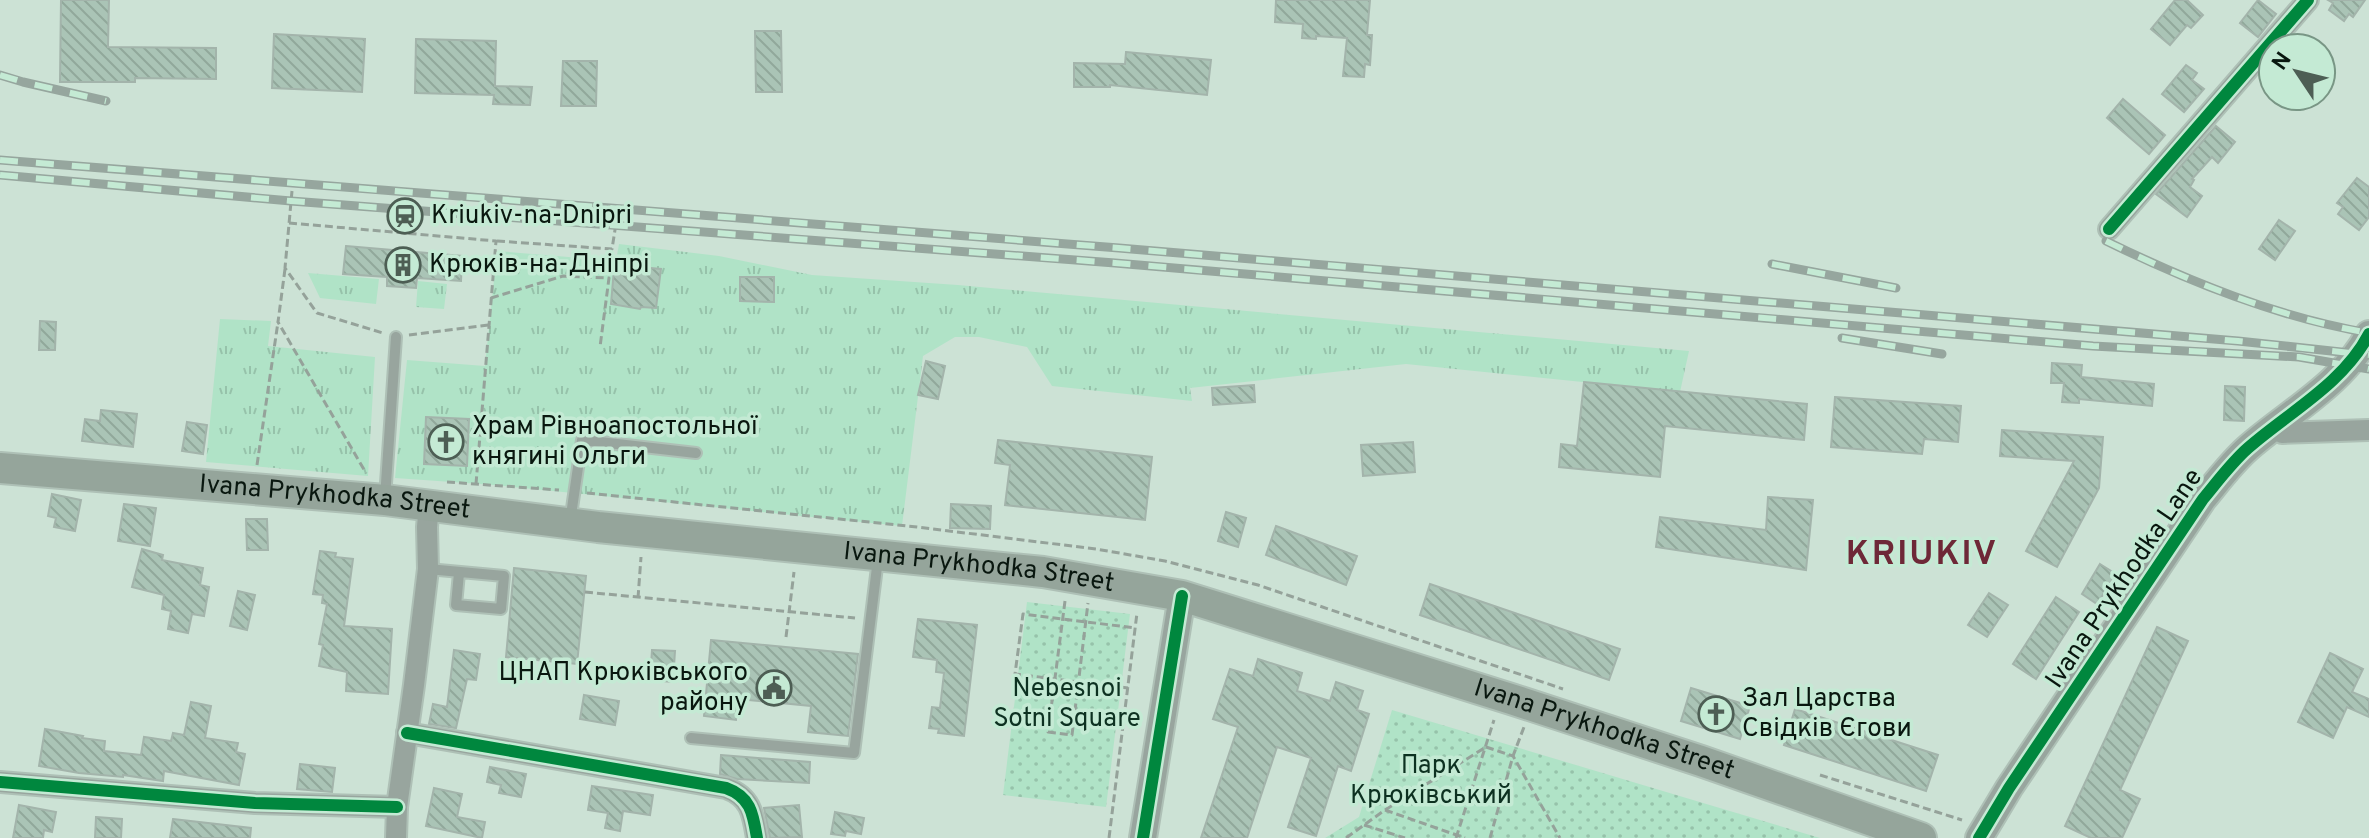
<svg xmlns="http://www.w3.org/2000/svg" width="2369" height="838" font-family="Overpass,sans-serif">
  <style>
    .grass { fill: url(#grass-tufts) }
    .park { fill: url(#park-dots) }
    .building { fill: url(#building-back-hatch); stroke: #a3b4ab; stroke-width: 2 }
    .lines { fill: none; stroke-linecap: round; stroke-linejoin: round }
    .service-casing { stroke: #aec0b6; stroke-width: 14 }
    .minor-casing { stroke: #aec0b6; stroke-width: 24 }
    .tertiary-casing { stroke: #aec0b6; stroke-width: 30 }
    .secondary-casing { stroke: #aec0b6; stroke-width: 34 }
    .path { stroke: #95a29a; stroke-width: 3; stroke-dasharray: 8 4; stroke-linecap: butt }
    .service { stroke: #98a59e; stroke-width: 10 }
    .minor { stroke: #98a59e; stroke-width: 20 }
    .tertiary { stroke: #98a59e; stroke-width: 26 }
    .secondary { stroke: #95a59b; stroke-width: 30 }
    .rail-casing { stroke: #96a69e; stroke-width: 9 }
    .rail { stroke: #c4ead4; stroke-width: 6; stroke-dasharray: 18; stroke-linecap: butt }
    .cycleway-casing { stroke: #c4ead4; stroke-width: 17 }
    .cycleway { stroke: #00873e; stroke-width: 12 }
    .labels { text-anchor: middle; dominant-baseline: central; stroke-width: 7; stroke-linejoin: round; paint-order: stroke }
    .poi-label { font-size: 26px; fill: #09170f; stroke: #c4ead4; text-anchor: start }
    .street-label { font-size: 26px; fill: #09170f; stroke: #c4ead4 }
    .park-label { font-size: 26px; fill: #0d3121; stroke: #c4ead4 }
    .district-label { font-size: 34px; font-weight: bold; letter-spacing: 2px; fill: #6e2837; stroke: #c4ead4 }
  </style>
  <defs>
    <pattern id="grass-tufts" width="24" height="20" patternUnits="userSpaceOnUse" patternTransform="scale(2)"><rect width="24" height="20" fill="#b0e3c7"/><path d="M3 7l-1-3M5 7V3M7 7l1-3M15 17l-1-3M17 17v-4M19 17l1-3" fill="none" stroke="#96c2aa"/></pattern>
    <pattern id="park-dots" width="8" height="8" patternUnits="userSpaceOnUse" patternTransform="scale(2)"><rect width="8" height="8" fill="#b0e3c7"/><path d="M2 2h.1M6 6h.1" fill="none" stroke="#96c2aa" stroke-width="1.8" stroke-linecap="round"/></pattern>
    <pattern id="building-back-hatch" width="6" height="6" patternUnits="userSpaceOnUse" patternTransform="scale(2)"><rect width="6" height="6" fill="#aac4b6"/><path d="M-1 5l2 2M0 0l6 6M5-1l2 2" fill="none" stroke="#91a89b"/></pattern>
  </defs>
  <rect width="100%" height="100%" fill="#cce2d5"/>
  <g class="grass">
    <path d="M619,244L719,256L812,275L958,285L1689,351L1680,392L1406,364L1190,388L1192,401L1052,386L1027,347L979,337H955L923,356L902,526L494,485L395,478L407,360L485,366L497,251L616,261Z"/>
    <path d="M308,273L379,279L376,304L320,298Z"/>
    <path d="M418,281L447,284L444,309L416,307Z"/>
    <path d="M220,319L271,321L268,346L375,357L368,476L206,462Z"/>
  </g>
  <g class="park">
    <path d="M1027,602L1130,614L1106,807L1003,795Z"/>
    <path d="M1392,710L1820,838H1325L1359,817Z"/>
  </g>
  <g class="building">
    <path d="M61,0H109L108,47L216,48V79L135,78V82H60Z"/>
    <path d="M1276,0H1370L1367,35H1372L1370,65L1365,64L1364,77L1343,76L1347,38L1316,36V39L1302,38L1303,24L1275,22Z"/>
    <path d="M2175,0H2187L2203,15L2191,28L2187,25L2170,45L2151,29Z"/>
    <path d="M2258,0L2276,14L2258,37L2240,23Z"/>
    <path d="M2328,0H2365L2353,17L2349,14L2344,21L2329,10L2333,3Z"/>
    <path d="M755,31H781L782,92H756Z"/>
    <path d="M274,34L365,39L362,92L272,88Z"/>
    <path d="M416,39L496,41L495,86L532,87L530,105L493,104L494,95L415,93Z"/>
    <path d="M1126,52L1211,60L1207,95L1110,85V87H1074V63L1125,64Z"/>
    <path d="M563,61H597L596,106H561Z"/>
    <path d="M2186,65L2197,73L2192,80L2204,89L2184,112L2162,94Z"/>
    <path d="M2123,99L2165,135L2149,154L2107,118Z"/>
    <path d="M2216,126L2235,142L2218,163L2212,157L2192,179L2194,180L2190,187L2202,196L2187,217L2156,194Z"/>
    <path d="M2357,178L2369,187V217L2359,230L2338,214L2343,207L2337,203Z"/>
    <path d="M2279,220L2295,231L2275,260L2259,249Z"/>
    <path d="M346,246L462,256L461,281L417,278L416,288L387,286V277L343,274Z"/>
    <path d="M626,266L661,269L656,308L641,307L640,309L611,304L614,269L625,270Z"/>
    <path d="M740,277H774V302L740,301Z"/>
    <path d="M40,321L56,322L55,350H39Z"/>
    <path d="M926,361L945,366L938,399L918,395Z"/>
    <path d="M2052,363L2082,365L2081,377L2154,384L2152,406L2079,399V403L2062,402L2064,383H2051Z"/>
    <path d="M1584,382L1807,404L1804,440L1665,426L1660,477L1559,467L1561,444L1577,446Z"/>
    <path d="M1254,385L1255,402L1213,405L1212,388Z"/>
    <path d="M2225,386L2245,387L2244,421L2224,420Z"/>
    <path d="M1835,397L1961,406L1958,442L1924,439L1922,454L1831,447Z"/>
    <path d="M101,410L137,414L133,447L82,441L85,419L100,421Z"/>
    <path d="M426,417L469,419L467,466L424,464Z"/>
    <path d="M187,422L207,425L203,454L182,451Z"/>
    <path d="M2002,430L2103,437L2099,488L2057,567L2026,551L2074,461L2000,456Z"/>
    <path d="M998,440L1152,457L1145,520L1005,505L1010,465L995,463Z"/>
    <path d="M1413,442L1415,472L1363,476L1361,445Z"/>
    <path d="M52,494L81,500L75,531L54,527L56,518L48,516Z"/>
    <path d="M1768,497L1813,500L1806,570L1656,547L1660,517L1766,530Z"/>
    <path d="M124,504L156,508L150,546L118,541Z"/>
    <path d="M951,504L991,506L990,529L950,528Z"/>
    <path d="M1226,512L1246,518L1238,547L1218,541Z"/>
    <path d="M246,519H267L268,550H247Z"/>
    <path d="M1276,526L1357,556L1346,585L1266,555Z"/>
    <path d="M142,549L163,555L162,560L203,568L200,585L209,587L204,616L192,614L188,633L168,629L171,611L162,609L164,595L132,587Z"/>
    <path d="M320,551L336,553L335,557L353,559L344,626L392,629L388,694L346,691L347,672L319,666L323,645L319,644L327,604L322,603L323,595L313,594Z"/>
    <path d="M2100,564L2116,574L2097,604L2082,594Z"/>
    <path d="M514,568L586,576L577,664L506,657Z"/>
    <path d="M1430,584L1620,649L1609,680L1420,615Z"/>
    <path d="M238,591L255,595L247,630L230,626Z"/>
    <path d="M1989,593L2008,605L1987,637L1968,625Z"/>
    <path d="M2056,597L2079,612L2036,679L2013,664Z"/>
    <path d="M918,619L977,625L964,736L938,733L939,729L929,728L932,707L940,708L944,673L936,672L937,660L913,657Z"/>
    <path d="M2157,627L2188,641L2120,790L2140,799L2122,838H2091L2065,826Z"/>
    <path d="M711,640L858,654L848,736L808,732L811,706L738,699L736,720L704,716Z"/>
    <path d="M454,650L480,654L476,680L467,679L456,728L429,724L433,704L447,707Z"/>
    <path d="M652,650L675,651L673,682L650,680Z"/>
    <path d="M2330,653L2363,669L2352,692L2369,699V717L2347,707L2333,738L2298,722Z"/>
    <path d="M1258,659L1302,673L1297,691L1330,701L1336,682L1363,691L1357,710L1369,714L1351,771L1338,766L1316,836L1288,827L1311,758L1277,747L1247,838H1201L1238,727L1213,719L1230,669L1253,676Z"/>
    <path d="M1691,688L1750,706L1740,739L1681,721Z"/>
    <path d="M584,695L619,701L615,725L580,719Z"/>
    <path d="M191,702L211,706L205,738L238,743L236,752L245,754L239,785L164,771L163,781L123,775V777L79,773L39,766L45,729L83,736L82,738L105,741L104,751L141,755L144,737L171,741L173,733L184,735Z"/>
    <path d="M1795,709L1938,755L1926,791L1784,745Z"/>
    <path d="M721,755L810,762L809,783L737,779L720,774Z"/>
    <path d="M300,764L335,768L332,792L297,789Z"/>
    <path d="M490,767L526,774L521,797L499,793L501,785L487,782Z"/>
    <path d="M592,786L653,795L650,815L623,811L620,831L605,828L608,813L588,810Z"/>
    <path d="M434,788L462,794L457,817L485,822L482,838L426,826Z"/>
    <path d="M19,805L56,812L52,832L44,830L43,838H13Z"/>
    <path d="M799,805L802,837L770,838L764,808Z"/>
    <path d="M835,812L864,818L861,834L846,831L845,836L831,834Z"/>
    <path d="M96,817L122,819L121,838H95Z"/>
    <path d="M173,819L251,828L250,838H170Z"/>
  </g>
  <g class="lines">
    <defs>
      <g id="service">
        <path d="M385,498L396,337"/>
        <path d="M570,522L582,440L696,453"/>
        <path d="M428,569L504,576L501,609L456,605L459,573"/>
        <path d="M691,738L854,753L878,559"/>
      </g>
      <g id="minor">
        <path d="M2109,229L2308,0"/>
        <path d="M2273,427L2282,433L2369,430"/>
        <path d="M407,733L726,788C751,797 753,814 757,838"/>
        <path d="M0,782L255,803L397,807"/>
        <path d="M396,838L397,807L414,685L428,569L427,527L429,505"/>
      </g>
      <g id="tertiary">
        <path d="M1143,838L1182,596"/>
        <path d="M1979,838L2009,788L2203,499C2218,481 2231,463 2248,448C2289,412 2343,384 2369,334"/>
      </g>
      <g id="secondary">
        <path id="s1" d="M0,468L385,500L598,527L1043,572L1182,596L1511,699L1701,761L1921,838"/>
      </g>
    </defs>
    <use href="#service" class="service-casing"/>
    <use href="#minor" class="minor-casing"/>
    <use href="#tertiary" class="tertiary-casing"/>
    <use href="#secondary" class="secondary-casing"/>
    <g class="path">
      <path d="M292,191L285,268L317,313L383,333"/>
      <path d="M289,223L496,241L476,484"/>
      <path d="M399,232L402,205"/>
      <path d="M497,241L612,249L617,217"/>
      <path d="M285,269L278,322L366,473"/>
      <path d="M491,298L563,276L609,278L600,347"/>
      <path d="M409,335L489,325"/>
      <path d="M257,465L278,322"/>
      <path d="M447,482L559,490"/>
      <path d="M587,493L917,527L1096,549L1165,561L1258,585L1563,689"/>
      <path d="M585,592L855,618"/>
      <path d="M638,598L641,557"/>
      <path d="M1065,601L1048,732L1072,735L1088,603"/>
      <path d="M786,637L794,572"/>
      <path d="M1128,688L1015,674L1023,614L1135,628"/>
      <path d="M1486,747L1513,756L1560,838"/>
      <path d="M1820,775L1962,820"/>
      <path d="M1385,810L1465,838"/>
      <path d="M1364,825L1405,838"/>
      <path d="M1109,838L1137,613"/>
      <path d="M1346,838L1385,810L1486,747"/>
      <path d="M1456,838L1494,720"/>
      <path d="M1490,838L1513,756L1524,727"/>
    </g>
    <use href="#service" class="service"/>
    <use href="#minor" class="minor"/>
    <use href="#tertiary" class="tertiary"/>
    <use href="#secondary" class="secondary"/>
    <defs>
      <g id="rail">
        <path d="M0,75L23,82L106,101"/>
        <path d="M0,160L1119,248L2238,341L2369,355"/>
        <path d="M0,175L291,201L1115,263L2093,346L2299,357L2369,369"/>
        <path d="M2106,241C2190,282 2277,317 2369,333"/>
        <path d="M1772,264L1896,288"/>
        <path d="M1842,338L1942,354"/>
      </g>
    </defs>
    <use href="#rail" class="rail-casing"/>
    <use href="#rail" class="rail"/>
    <defs>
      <g id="cycleway">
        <path d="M2109,229L2308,0"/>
        <path d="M407,733L726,788C751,797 753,814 757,838"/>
        <path d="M0,782L255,803L397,807"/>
        <path d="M1143,838L1182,596"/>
        <path d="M1979,838L2009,788L2203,499C2218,481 2231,463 2248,448C2289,412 2343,384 2369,334"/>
      </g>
    </defs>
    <use href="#cycleway" class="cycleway-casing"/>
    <use href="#cycleway" class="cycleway"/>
  </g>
  <defs>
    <symbol id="station-ring" viewBox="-11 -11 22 22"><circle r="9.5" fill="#c4ead4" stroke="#4d5e54" stroke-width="1.5"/><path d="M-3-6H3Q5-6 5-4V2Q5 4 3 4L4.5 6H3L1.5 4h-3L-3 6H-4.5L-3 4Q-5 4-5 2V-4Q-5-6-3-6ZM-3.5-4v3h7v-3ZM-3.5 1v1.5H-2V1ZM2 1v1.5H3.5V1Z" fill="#4d5e54"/></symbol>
    <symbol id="building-ring" viewBox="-11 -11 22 22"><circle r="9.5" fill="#c4ead4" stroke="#4d5e54" stroke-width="1.5"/><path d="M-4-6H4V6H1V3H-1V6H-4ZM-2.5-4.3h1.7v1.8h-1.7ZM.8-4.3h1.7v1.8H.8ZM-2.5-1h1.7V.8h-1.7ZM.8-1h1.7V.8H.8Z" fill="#4d5e54"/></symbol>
    <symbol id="church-ring" viewBox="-11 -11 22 22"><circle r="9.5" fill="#c4ead4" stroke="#4d5e54" stroke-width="1.5"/><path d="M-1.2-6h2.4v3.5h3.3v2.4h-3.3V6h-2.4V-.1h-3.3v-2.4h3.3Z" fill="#4d5e54"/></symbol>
    <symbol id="civic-ring" viewBox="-11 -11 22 22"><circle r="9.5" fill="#c4ead4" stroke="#4d5e54" stroke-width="1.5"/><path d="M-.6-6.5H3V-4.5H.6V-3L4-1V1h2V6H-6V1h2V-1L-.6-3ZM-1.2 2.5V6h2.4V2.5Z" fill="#4d5e54"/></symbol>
  </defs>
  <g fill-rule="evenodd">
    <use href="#station-ring" x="385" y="196" width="40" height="40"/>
    <use href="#building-ring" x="383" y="245" width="40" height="40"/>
    <use href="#church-ring" x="426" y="422" width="40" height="40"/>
    <use href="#civic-ring" x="754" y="668" width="40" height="40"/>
    <use href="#church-ring" x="1696" y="694" width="40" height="40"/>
  </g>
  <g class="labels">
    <g class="poi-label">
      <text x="431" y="216">Kriukiv-na-Dnipri</text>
      <text x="429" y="265">Крюків-на-Дніпрі</text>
      <text x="472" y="427">Храм Рівноапостольної<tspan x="472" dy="30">княгині Ольги</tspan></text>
      <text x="748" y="673" text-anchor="end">ЦНАП Крюківського<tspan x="748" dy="30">району</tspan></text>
      <text x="1742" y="699">Зал Царства<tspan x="1742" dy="30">Свідків Єгови</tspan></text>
    </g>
    <g class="street-label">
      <text stroke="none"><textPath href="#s1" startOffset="336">Ivana Prykhodka Street</textPath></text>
      <text stroke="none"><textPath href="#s1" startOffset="984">Ivana Prykhodka Street</textPath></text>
      <text transform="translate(2125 579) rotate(-56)">Ivana Prykhodka Lane</text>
      <text stroke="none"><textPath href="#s1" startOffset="1632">Ivana Prykhodka Street</textPath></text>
    </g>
    <g class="park-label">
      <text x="1067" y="689">Nebesnoi<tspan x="1067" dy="30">Sotni Square</tspan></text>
      <text x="1431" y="766">Парк<tspan x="1431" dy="30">Крюківський</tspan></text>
    </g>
    <g class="district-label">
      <text x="1922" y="555">KRIUKIV</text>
    </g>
  </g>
  <g transform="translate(2297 72) rotate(305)"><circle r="38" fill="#c4ead4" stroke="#799685" stroke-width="2"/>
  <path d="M0-6L14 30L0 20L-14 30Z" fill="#4d5e54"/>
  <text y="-12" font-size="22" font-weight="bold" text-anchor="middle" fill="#09170f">N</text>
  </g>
</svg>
